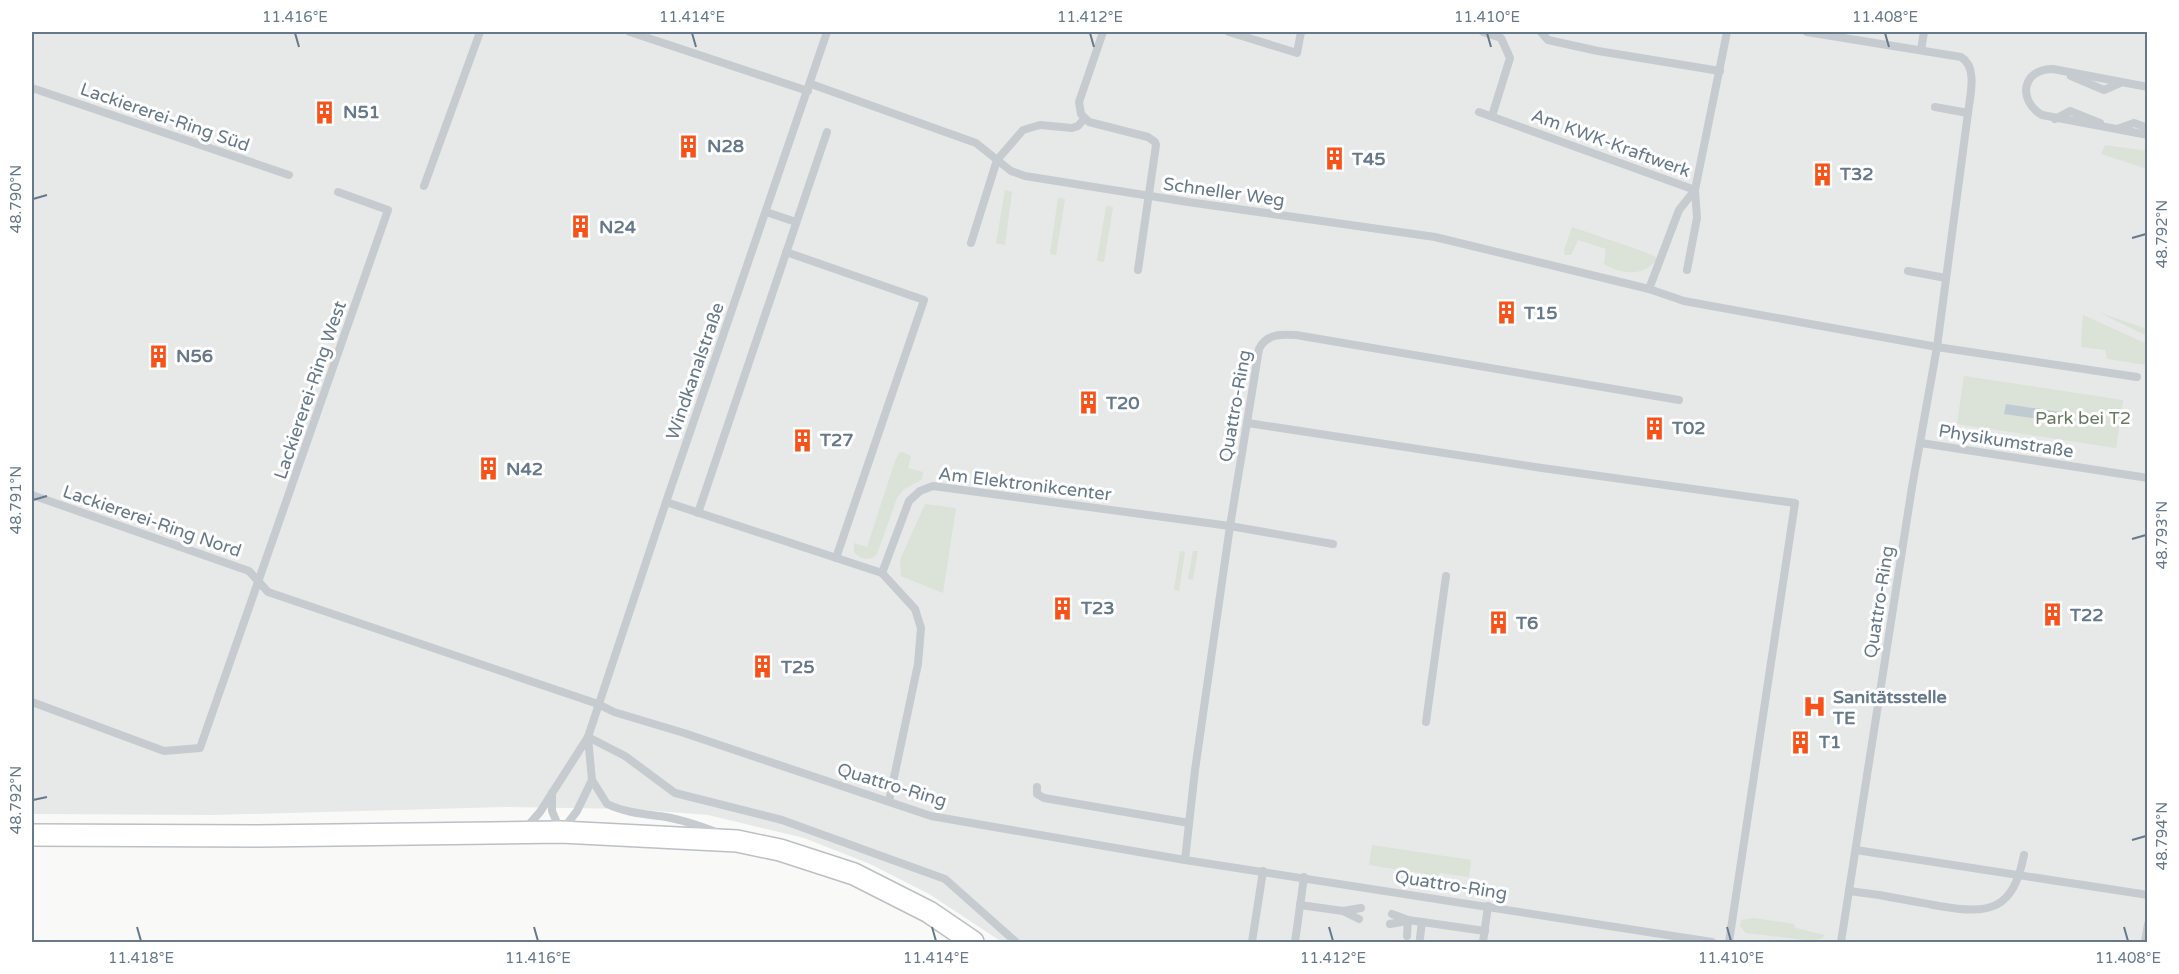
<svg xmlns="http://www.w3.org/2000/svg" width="2179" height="974" font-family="'Varela Round',sans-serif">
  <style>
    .built { fill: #e7e8e8 }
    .green { fill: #dbe2d7 }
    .water { fill: #bfcbd0 }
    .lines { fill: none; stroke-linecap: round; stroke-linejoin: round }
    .secondary-casing { stroke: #bbc0c5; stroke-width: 24 }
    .service { stroke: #c6cbcf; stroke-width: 8 }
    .secondary { stroke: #fff; stroke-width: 21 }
    .service-bridge { stroke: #c6cbcf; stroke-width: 8 }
    .ticks { fill: none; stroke: #65798b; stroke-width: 2 }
    .labels { text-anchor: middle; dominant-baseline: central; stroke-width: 6; stroke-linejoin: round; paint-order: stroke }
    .poi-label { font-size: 18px; font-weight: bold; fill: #65798b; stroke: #fff; text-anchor: start }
    .street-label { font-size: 18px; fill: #65798b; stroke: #fff }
    .park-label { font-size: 18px; fill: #667b61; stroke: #fff }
    .neatline { fill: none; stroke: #65798b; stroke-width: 2 }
    .ticks-label { font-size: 15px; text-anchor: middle; fill: #65798b }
  </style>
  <rect width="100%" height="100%" fill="#f9f9f7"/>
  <path class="built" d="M32,32H2147V942H1002L929,894L870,864L804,838L708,815L631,809L505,807L213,815L32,814Z"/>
  <g class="green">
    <path d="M2105,145L2147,151V169L2101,154Z"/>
    <path d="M1005,190L1012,192L1005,245L996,243Z"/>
    <path d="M1058,198L1065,199L1056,255L1050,254Z"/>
    <path d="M1106,206L1113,207L1104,262L1097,261Z"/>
    <path d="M1572,227L1645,252L1658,258C1644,277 1624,275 1604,264L1606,249L1578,240L1571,255H1565L1564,250Z"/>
    <path d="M2098,312L2147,329V336Z"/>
    <path d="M2083,315L2147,344V365L2107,359L2105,350L2081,347Z"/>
    <path d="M1964,376L2123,400L2116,448L1957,424Z"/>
    <path d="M902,452L911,456L908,468L923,472L922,479L903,490L897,498L877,554C870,562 860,559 854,552V543L867,547L895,461L899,453Z"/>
    <path d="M925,504L956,508L943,593L901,576L900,560Z"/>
    <path d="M1180,551L1185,552L1179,591L1174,590Z"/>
    <path d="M1193,551H1198L1193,580L1188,579Z"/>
    <path d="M1372,845L1471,860L1469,877L1440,873L1439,876L1369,865Z"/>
    <path d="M1754,918L1794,924L1796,928L1825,935L1822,938L1814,941L1746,933L1740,926L1741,920Z"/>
  </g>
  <path class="water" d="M2006,404L2067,413L2066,423L2004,414Z"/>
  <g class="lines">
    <defs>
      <path id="secondary" d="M32,835L258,836L561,832L737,841L780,850L854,874L929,912L973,942"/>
    </defs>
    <use href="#secondary" class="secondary-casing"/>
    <g class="service">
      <path d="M630,32L808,91"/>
      <path d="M1103,32L1079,102L1081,114L1089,122L1148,137L1155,142L1156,145L1138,270"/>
      <path d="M1229,32L1297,53L1301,32"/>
      <path d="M1483,32L1501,38L1510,58L1492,116"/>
      <path d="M1541,32L1548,40L1598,51L1720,71"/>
      <path d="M1807,32L1961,57C1978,67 1970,96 1968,113L1937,347L1912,487L1841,942"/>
      <path d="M1921,50L1924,32"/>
      <path d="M2071,76L2104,90L2120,83"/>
      <path d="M811,84L976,143L1011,171L1025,176L1188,202L1435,237L1649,289L1684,301L1937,347L2137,377"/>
      <path d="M2148,87L2053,69C2022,69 2017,100 2042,115L2148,135"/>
      <path d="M32,88L289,175"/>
      <path d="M1935,107L1968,113"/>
      <path d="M1479,112L1695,190"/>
      <path d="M2055,119L2070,111L2100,123"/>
      <path d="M2117,129L2134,123L2148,128"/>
      <path d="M424,186L480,32"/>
      <path d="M766,212L796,222"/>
      <path d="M971,243L997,160L1023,130L1040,125L1072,128L1078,126L1084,119"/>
      <path d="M786,252L924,300L836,558"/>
      <path d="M1687,270L1697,218L1695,190L1727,32"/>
      <path d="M1908,271L1946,278"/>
      <path d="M1649,289L1679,210L1695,190"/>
      <path d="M1248,423L1542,468L1795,503L1729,942"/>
      <path d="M1921,443L2148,478"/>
      <path d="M32,495L249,571L268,592L598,704L614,712L684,733L931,816L1185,860L1712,942"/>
      <path d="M666,502L882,573L909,501L920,491L933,486L1230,526L1333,544"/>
      <path d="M698,513L827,132"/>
      <path d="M882,573L915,609L921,628L918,664L889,801"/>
      <path d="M32,702L164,751L200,748L388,210L338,192"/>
      <path d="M1426,722L1446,576"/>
      <path d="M588,737L625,756L675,793L782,820L945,879L1016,942"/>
      <path d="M588,737L592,780L607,804C626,813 645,814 666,817C683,820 700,826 716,832"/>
      <path d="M1037,787V794L1044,798L1189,823"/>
      <path d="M552,793V811L561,832L577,811L592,780"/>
      <path d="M525,829L540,812L588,737L666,502L827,32"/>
      <path d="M1856,850L2148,895"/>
      <path d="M1185,860L1195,770L1230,526L1259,349C1266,334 1281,334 1296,335L1679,400"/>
      <path d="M1849,891L1879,895"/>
      <path d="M1300,905L1343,911L1361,908"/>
      <path d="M1343,911L1359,919"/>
      <path d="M1392,914L1408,920L1485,931"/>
      <path d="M1390,924L1407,921"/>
      <path d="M1407,936L1408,920"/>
      <path d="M1420,938L1422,922"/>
      <path d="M1252,942L1263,871"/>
      <path d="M1295,942L1304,877"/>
      <path d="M1483,942L1488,906"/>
      <path d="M2145,942L2148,924"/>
    </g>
    <use href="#secondary" class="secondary"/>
    <path class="service-bridge" d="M1879,895C1899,899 1919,902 1939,906C1991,915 2013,910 2024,855"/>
  </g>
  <path class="ticks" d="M295,33L299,47M692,33L696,47M1090,33L1094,47M1487,33L1491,47M1885,33L1889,47M33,199L47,195M2132,238L2146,234M33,500L47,496M2132,539L2146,535M33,800L47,797M2132,840L2146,836M137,927L141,941M534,927L538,941M932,927L936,941M1329,927L1333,941M1727,927L1731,941M2124,927L2128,941"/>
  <defs>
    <symbol id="building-bare" viewBox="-9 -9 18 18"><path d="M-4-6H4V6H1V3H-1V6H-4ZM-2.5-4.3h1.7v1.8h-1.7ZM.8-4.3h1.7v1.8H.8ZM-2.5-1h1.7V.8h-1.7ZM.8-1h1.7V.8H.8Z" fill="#f6521a" stroke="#fff" stroke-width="2.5" paint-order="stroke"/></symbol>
    <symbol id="hospital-bare" viewBox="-9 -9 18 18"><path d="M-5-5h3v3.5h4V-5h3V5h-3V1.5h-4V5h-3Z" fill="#f6521a" stroke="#fff" stroke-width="2.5" paint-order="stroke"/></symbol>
  </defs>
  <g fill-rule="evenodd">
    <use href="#building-bare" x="308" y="96" width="33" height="33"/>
    <use href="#building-bare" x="672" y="130" width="33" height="33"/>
    <use href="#building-bare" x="1318" y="142" width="33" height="33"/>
    <use href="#building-bare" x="1806" y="158" width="33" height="33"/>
    <use href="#building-bare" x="564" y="210" width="33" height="33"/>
    <use href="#building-bare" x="1490" y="296" width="33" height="33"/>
    <use href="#building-bare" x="142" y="340" width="33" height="33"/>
    <use href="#building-bare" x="1072" y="386" width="33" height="33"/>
    <use href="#building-bare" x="1638" y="412" width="33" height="33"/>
    <use href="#building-bare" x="786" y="424" width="33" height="33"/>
    <use href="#building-bare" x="472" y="452" width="33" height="33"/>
    <use href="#building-bare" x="1046" y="592" width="33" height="33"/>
    <use href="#building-bare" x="2036" y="598" width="33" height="33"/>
    <use href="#building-bare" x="1482" y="606" width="33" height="33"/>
    <use href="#building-bare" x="746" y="650" width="33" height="33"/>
    <use href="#hospital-bare" x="1798" y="690" width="33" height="33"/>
    <use href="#building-bare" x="1784" y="726" width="33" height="33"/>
  </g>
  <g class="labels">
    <g class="poi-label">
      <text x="343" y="112">N51</text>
      <text x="707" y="146">N28</text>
      <text x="1352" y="159">T45</text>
      <text x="1840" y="174">T32</text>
      <text x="599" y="227">N24</text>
      <text x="1524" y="313">T15</text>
      <text x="176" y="356">N56</text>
      <text x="1106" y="403">T20</text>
      <text x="1672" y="428">T02</text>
      <text x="820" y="440">T27</text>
      <text x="506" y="469">N42</text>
      <text x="1081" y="608">T23</text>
      <text x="2070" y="615">T22</text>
      <text x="1516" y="623">T6</text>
      <text x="781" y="667">T25</text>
      <text x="1833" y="697">Sanitätsstelle<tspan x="1833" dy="21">TE</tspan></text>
      <text x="1819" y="742">T1</text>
    </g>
    <g class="street-label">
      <text transform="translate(165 117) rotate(19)">Lackiererei-Ring Süd</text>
      <text transform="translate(1611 143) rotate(20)">Am KWK-Kraftwerk</text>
      <text transform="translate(1224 192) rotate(8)">Schneller Weg</text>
      <text transform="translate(695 371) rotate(-71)">Windkanalstraße</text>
      <text transform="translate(310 390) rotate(-71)">Lackiererei-Ring West</text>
      <text transform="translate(1235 406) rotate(-80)">Quattro-Ring</text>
      <text transform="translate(2006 441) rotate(9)">Physikumstraße</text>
      <text transform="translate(1025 484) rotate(7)">Am Elektronikcenter</text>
      <text transform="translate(152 521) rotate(19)">Lackiererei-Ring Nord</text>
      <text transform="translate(1879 602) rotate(-81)">Quattro-Ring</text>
      <text transform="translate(892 785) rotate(17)">Quattro-Ring</text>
      <text transform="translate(1451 885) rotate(9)">Quattro-Ring</text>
    </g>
    <g class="park-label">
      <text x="2083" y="418">Park bei T2</text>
    </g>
  </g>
  <rect width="2179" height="974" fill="none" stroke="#ffffff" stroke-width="66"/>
  <rect x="33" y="33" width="2113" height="908" class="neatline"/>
  <g class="ticks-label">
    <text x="295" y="22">11.416°E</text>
    <text x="692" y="22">11.414°E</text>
    <text x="1090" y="22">11.412°E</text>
    <text x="1487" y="22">11.410°E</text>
    <text x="1885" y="22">11.408°E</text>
    <text transform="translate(16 199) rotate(-90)" y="5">48.790°N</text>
    <text transform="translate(2162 234) rotate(-90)" y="5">48.792°N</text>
    <text transform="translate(16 500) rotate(-90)" y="5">48.791°N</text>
    <text transform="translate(2162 535) rotate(-90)" y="5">48.793°N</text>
    <text transform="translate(16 800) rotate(-90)" y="5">48.792°N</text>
    <text transform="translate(2162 836) rotate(-90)" y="5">48.794°N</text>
    <text x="141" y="963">11.418°E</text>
    <text x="538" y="963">11.416°E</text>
    <text x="936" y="963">11.414°E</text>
    <text x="1333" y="963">11.412°E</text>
    <text x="1731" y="963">11.410°E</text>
    <text x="2128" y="963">11.408°E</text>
  </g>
</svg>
